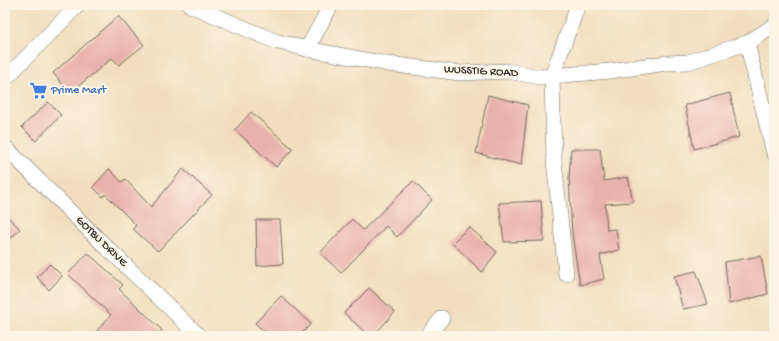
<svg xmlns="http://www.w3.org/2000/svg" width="779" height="341" font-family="'Gochi Hand',sans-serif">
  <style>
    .building { fill: #e9b1ab }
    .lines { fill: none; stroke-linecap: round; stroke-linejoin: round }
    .minor-casing { stroke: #716a5f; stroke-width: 16 }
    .minor { stroke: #fff; stroke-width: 15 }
    .labels { text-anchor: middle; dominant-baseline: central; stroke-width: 4; stroke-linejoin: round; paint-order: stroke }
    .street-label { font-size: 12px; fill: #2b2b2b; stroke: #fcf5e5 }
    .shop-label { font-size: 12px; fill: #366cbe; stroke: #fcf5e5; text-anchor: start }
  </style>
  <rect width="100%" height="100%" fill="#fcf5e5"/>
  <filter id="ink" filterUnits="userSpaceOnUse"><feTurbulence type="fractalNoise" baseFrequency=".025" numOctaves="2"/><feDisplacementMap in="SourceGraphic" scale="8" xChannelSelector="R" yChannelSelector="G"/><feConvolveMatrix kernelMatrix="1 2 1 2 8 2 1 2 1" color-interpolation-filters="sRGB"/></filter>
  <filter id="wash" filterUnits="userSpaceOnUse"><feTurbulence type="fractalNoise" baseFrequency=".012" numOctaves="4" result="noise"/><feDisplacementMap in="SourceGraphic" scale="16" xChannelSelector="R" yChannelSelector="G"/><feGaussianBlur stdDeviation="0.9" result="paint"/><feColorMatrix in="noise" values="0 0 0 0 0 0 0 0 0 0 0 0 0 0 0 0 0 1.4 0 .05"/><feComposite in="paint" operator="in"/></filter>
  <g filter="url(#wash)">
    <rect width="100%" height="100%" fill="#f2debf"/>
    <g id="blocks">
      <g class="building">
        <path d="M118,16L144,45L119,65L112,58L70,93L53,73Z"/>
        <path d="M730,93L739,137L694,149L685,105Z"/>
        <path d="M488,95L528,105L521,165L476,153Z"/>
        <path d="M48,102L61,115L36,141L22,127Z"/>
        <path d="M251,112L293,149L276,167L235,130Z"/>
        <path d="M571,149H600L604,181L628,177L633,202L605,204L607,230L616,229L619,250L600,255L604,279L580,285L572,234L569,178Z"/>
        <path d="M109,169L122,182L125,179L151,207L183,169L212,195L158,251L133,229L136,225L105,194L103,197L93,187Z"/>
        <path d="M413,181L432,200L397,237L386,226L341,273L320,253L352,219L363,230Z"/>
        <path d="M541,201L544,241L504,242L499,203Z"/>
        <path d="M5,214L20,229L5,244Z"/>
        <path d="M256,220H280L283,264L257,266Z"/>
        <path d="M469,227L497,252L482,272L452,243Z"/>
        <path d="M88,253L123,285L119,289L162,330L156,336H92L111,315L68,274Z"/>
        <path d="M761,256L768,294L729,304L725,262Z"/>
        <path d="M50,264L62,276L49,290L37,277Z"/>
        <path d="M696,271L708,304L683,309L674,276Z"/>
        <path d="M369,288L395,312L373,336H369L344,313Z"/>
        <path d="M281,296L311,324L299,336H269L255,323Z"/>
      </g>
    </g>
  </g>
  <g filter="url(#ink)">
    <use href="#blocks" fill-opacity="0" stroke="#716a5f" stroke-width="1"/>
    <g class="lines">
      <defs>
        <g id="minor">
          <path d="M190,5L275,41L307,49L388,64L460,73L507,71L540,77L610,71L667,63L688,62L747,43L774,26"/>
          <path d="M747,43L774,153"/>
          <path d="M307,49L331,5"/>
          <path d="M5,79L78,5"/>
          <path d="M5,147L97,238L199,336"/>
          <path d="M566,274L554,160L552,76L578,5"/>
          <path d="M427,336L442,318"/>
        </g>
      </defs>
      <use href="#minor" class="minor-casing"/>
      <use href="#minor" class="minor"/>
    </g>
  </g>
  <defs>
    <symbol id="supermarket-bare" viewBox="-9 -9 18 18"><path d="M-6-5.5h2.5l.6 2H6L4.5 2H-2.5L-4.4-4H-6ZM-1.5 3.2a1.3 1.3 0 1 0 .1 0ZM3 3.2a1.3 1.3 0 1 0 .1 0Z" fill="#3f7fe0" stroke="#fcf5e5" stroke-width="2.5" paint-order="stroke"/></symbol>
  </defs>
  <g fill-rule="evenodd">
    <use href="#supermarket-bare" x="26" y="78" width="25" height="25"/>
  </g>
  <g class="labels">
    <g class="street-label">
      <text transform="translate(481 72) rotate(3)">WUSSTIG ROAD</text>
      <text transform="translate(101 242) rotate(44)">GOTBU DRIVE</text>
    </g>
    <g class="shop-label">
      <text x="51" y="91">Prime Mart</text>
    </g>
  </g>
  <rect width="779" height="341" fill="none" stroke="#fcf5e5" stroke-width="20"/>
</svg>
